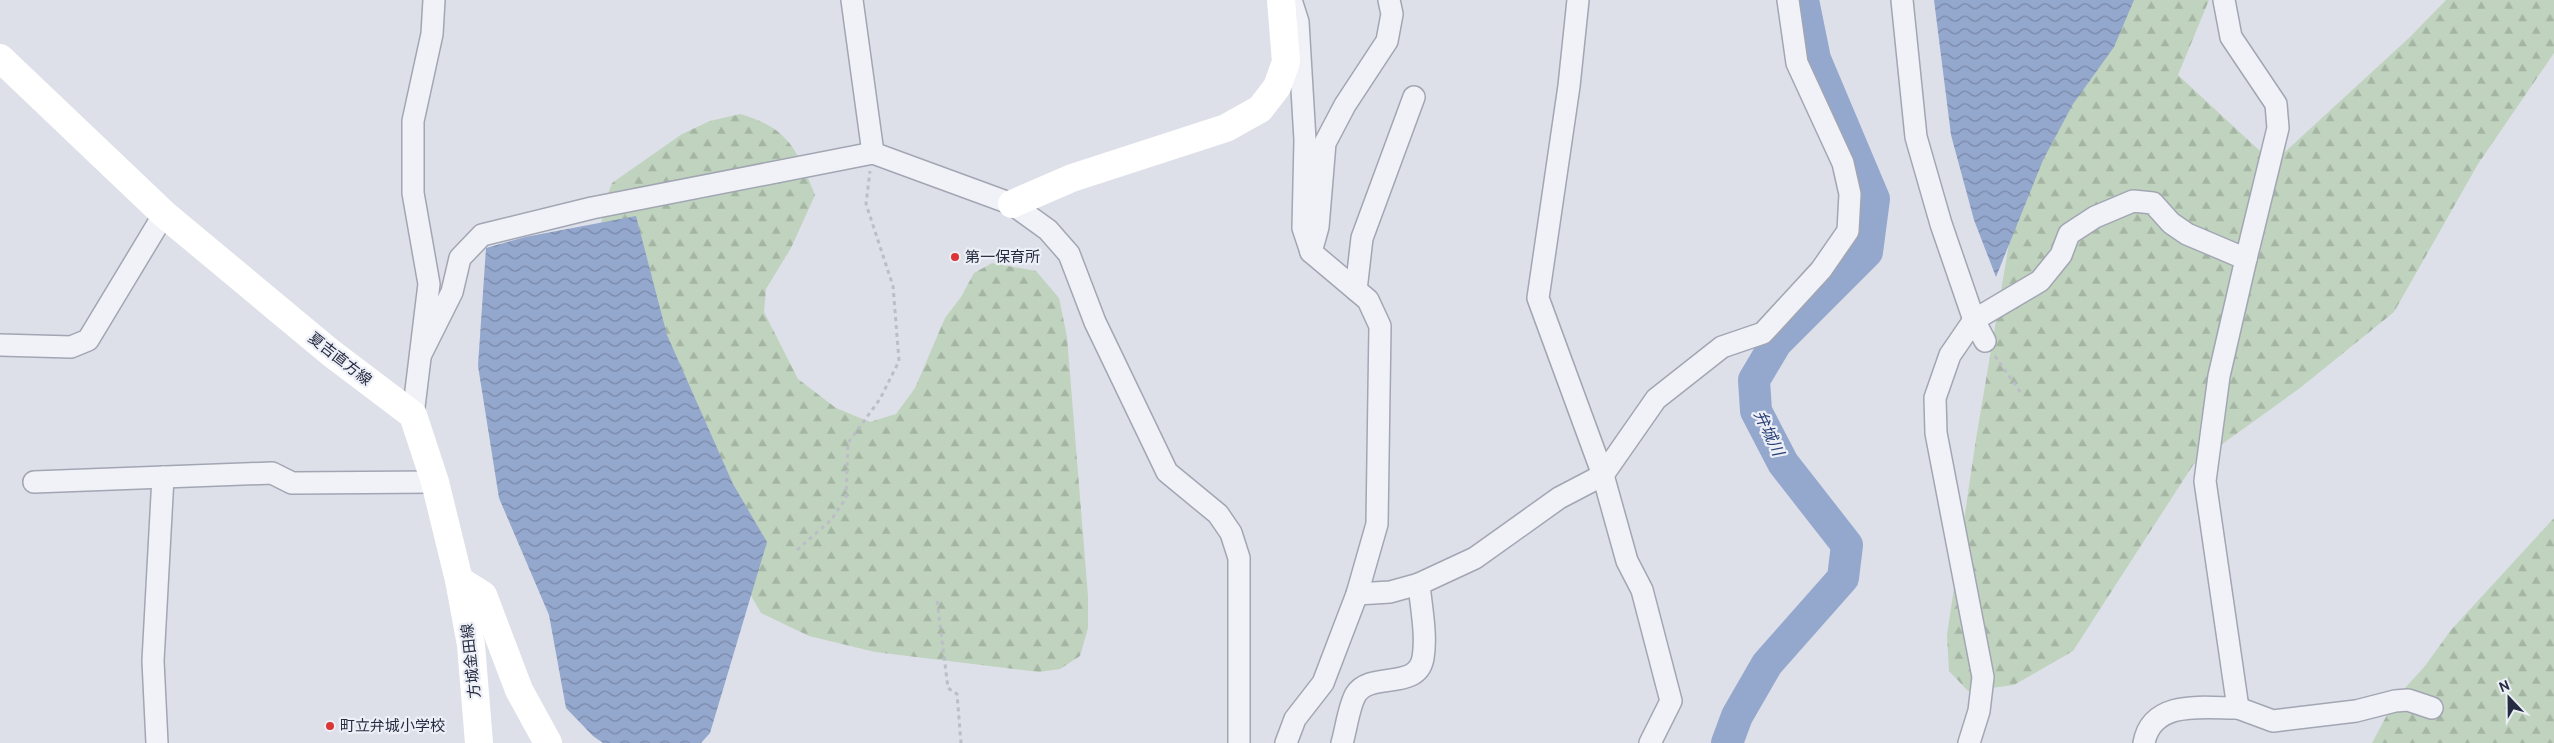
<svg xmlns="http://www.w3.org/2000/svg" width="2554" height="743" font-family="Cabin,'Noto Sans JP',sans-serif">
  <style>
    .forest { fill: url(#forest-firs) }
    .water { fill: url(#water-waves) }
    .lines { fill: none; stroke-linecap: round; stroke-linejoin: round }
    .river { stroke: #94a7cd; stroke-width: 32 }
    .street-casing { stroke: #a2a6b3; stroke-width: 24 }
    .path { stroke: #bbbec8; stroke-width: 3; stroke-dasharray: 4 4; stroke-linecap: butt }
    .street { stroke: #f0f2f7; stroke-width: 21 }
    .secondary { stroke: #fff; stroke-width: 28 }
    .poi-dot { fill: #db3535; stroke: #edeff6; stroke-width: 2 }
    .labels { text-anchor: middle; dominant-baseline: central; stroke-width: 4.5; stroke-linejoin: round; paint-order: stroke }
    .poi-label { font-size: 15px; fill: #252b41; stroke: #edeff6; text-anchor: start }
    .street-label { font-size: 15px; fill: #252b41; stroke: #edeff6 }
    .water-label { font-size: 16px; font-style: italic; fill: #2b4279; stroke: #edeff6 }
  </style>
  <defs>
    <pattern id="forest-firs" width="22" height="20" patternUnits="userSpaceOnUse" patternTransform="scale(1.25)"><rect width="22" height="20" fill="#c0d3be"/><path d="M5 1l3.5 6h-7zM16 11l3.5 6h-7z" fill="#a5b5a4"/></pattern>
    <pattern id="water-waves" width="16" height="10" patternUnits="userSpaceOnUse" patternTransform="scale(1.25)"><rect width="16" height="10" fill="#94a7cd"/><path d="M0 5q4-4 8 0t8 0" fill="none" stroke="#7988a8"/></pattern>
  </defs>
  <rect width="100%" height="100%" fill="#dde0e9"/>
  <g class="forest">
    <path d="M2057,0H2209L2178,75L2273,163L2410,37L2446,0H2554V53L2478,164L2394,312L2300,388L2193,465L2073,651L2014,685L1968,691L1949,671L1947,635L1976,439L2044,36Z"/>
    <path d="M740,114C789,128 797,150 815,195L791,248L766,289L764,312L798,379L836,408L870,422L896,414L915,388L945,318L961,297L974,273L992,263L1036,271L1059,298L1067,337L1088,596V628L1080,656L1060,669L1039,672L875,652L809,636L761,613L746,587L600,233L604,205L612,183L682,134L710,121Z"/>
    <path d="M2554,518V743H2372L2396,698L2425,666L2451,630Z"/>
  </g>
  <g class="water">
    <path d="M1934,0H2134L2114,47L2073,104L2043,160L1996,277L1974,220L1951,135Z"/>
    <path d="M636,216L667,335L733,484L767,542L710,733L701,743H603L593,736L566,708L549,615L499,498L478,366L486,248L525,237Z"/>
  </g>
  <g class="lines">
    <path class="river" d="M1727,743L1737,716L1767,664L1843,578L1847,545L1783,463L1756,411L1754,380L1776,343L1867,252L1874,199L1815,59L1803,0"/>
    <defs>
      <g id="street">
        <path d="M852,0L873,153"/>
        <path d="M1291,0L1298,22L1305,140L1303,228L1311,252"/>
        <path d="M1578,0L1569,86L1538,298L1603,475L1627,561L1642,590L1671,701L1650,743"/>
        <path d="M1902,0L1916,137L1941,224L1974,320L1985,341"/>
        <path d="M2224,0L2231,37L2276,104L2278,128L2246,259"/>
        <path d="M1356,290L1362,238L1414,97"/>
        <path d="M0,345L71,347L88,340L164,214"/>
        <path d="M421,354L452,292L460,258L482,235L592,208L873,153L1012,204L1048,230L1069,254L1095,322L1167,472L1218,514L1231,533L1239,558V743"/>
        <path d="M413,415L429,284L413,193V121L432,34L434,0"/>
        <path d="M34,482L272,473L292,483L435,482"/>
        <path d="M1357,594L1390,592L1419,584L1475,558L1559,498L1603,475L1656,399L1722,347L1763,333L1821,270L1848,231L1850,194L1843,163L1797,63L1788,0"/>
        <path d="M2238,708L2273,721L2356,711L2395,701L2408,700L2432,708"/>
        <path d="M157,743L153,661L163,477"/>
        <path d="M1286,743L1295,719L1323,683L1357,594L1377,524L1380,326L1368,300L1311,252L1318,227L1325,143L1345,105L1387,41L1392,14L1389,0"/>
        <path d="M1342,743C1346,730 1349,705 1356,694C1371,671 1417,691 1423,658C1427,635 1421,607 1419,584"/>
        <path d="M1969,743L1979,711L1983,677L1936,433L1935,398L1950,355L1974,320L2040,281L2061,255L2069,234L2095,217L2133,201L2153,203L2171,223L2187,234L2246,259L2219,376L2205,481L2238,708C2204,708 2152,699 2144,743"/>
      </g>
    </defs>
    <use href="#street" class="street-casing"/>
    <g class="path">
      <path d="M1995,356L2021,393"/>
      <path d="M797,550L831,520L846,498L848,443L880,399L899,361L893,286L866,204L870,171"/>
      <path d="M937,601L948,688L957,694L961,743"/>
    </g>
    <use href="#street" class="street"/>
    <g class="secondary">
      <path d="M0,58L164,214L331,353L413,415L435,482L459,580L471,645L479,743"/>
      <path d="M1012,204L1072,178L1226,128L1260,109L1277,87L1286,62L1281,0"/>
      <path d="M459,580L483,595L519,690L548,743"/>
    </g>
  </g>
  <g class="poi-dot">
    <circle cx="955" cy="257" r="5"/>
    <circle cx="330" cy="726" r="5"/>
  </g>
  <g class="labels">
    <g class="poi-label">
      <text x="965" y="257">第一保育所</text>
      <text x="340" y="726">町立弁城小学校</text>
    </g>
    <g class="street-label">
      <text transform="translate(340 359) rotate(38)">夏吉直方線</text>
      <text transform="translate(471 661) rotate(-96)">方城金田線</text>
    </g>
    <g class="water-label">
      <text transform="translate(1769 433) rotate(65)">弁城川</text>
    </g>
  </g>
  <g transform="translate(2509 698) rotate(338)" stroke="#edeff6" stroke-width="4" paint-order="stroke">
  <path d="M0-4L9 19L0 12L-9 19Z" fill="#252b41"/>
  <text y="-8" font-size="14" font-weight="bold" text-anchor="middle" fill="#252b41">N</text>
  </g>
</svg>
